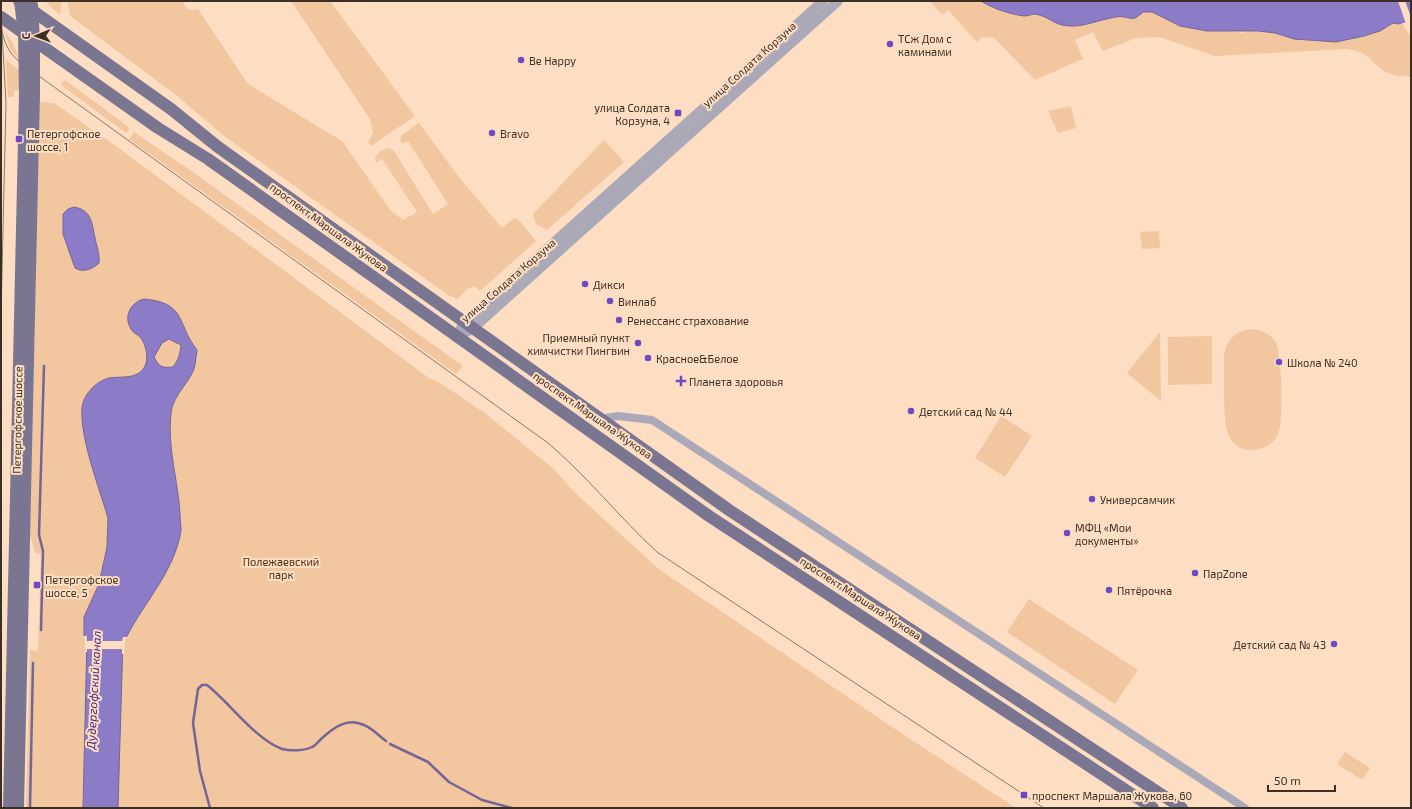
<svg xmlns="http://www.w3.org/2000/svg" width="1412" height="809" font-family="'Exo 2',sans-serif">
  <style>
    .green { fill: #f2c69f }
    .water { fill: #8c7cc8; stroke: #746597; fill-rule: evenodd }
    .pier { fill: #fddec3 }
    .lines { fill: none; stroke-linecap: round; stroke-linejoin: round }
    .stream { stroke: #746597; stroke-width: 2.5 }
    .minor { stroke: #aba9b8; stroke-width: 8 }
    .tertiary { stroke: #aba9b8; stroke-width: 10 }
    .primary { stroke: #7a7692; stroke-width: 12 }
    .tram { stroke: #8c7867; stroke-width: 1 }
    .poi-dot { fill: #6d4ac3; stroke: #fddec3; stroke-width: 1.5 }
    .labels { text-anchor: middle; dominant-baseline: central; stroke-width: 4; stroke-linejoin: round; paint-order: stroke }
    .poi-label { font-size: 11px; fill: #3b2f25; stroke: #fddec3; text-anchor: start }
    .street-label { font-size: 11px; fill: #3b2f25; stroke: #fddec3 }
    .park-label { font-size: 11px; fill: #492e12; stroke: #fddec3 }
    .water-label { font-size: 12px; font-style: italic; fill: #432681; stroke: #fddec3 }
  </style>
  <rect width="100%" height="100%" fill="#fddec3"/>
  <g class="green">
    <path d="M45,1H62L60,15Z"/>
    <path d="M67,1H182L188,10L198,9L248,84L342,141L391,211L403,220L417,212L382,159L376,163L375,157L381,151L389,148L394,151L433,214L448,204L408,141L403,144L400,140L402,135L419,123L458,176L502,228L514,218L518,219L536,241L480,291L475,286L469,288L457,299L448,295L224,136L176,95L70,16Z"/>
    <path d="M291,1H330L415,116L371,146L368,142L373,133L370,119Z"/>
    <path d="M930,1H981L992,8L1012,14L1026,16L1039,15L1086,24L1117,16L1138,18L1143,12H1152L1180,26L1207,31L1221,30L1243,33L1250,31L1275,33L1285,37L1317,41L1336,42L1349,40L1380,31L1393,23H1402L1411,38V77C1404,76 1392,76 1386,72C1368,61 1371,52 1346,49L1215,56L1159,37L1136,38L1103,51L1093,32L1075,40L1083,59L1035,80L994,38L982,37L977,42L948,10L942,15Z"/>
    <path d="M5,31L13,44L20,60L10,49Z"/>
    <path d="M6,60L21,72V91H14V97H8Z"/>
    <path d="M65,80L130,128L126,133L61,85Z"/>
    <path d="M40,102L54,103L120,149L429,378L439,382L486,414L555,470L574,492L660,570L904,735L1016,808H26L30,650L38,651L41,554L35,553L30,534Z"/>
    <path d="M1071,106L1076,128L1058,133L1048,111Z"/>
    <path d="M134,132L190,170L463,366L456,374L129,139Z"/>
    <path d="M604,140L624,162L547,230L536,224L533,216L535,212Z"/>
    <path d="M1159,231L1160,248L1142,249L1140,232Z"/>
    <path d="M1251,329C1261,330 1269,333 1275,341C1282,351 1284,422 1278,434C1274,443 1265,449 1254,450C1223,451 1225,419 1224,397C1224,384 1224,371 1224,358C1225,341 1235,331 1251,329Z"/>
    <path d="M1160,332L1161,401L1127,373Z"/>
    <path d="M1212,336V384L1168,385V337Z"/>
    <path d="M1001,416L1032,436L1005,477L975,458Z"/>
    <path d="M1029,599L1138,670L1115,704L1007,632Z"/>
    <path d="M1345,752L1370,768L1362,780L1337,764Z"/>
  </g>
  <g class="water">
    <path d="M981,1H1411V20L1398,24L1393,23L1380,31L1364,36L1336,42L1294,39L1275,33L1258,31H1207L1180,26L1152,12H1143C1132,24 1129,15 1116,17C1102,19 1083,27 1071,26C1055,26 1051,18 1039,15C1034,13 1029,16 1024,16C1010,14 993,9 981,1Z"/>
    <path d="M74,207C92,210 92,224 95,238C97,247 100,255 99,263C93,269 83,273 75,268L63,234V214L68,209Z"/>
    <path d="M144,299C187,303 176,323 197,350C196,355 196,360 195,365C192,381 173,394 171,413C167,447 178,480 180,513C180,519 181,526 181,531C174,572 145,601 127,636L123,638L118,808H83L87,637L84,636V617L99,584L107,547L108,518C99,487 80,439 82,408C83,395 96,381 109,378C121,376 138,380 145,366C149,358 146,344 140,337C137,334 133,333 131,329C123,316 131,302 144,299ZM169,339L181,345C180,355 178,360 173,367C162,368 159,367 154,357L162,343Z"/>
  </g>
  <g class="pier">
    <path d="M1398,1H1405L1411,17V22L1406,24Z"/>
    <path d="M82,636H87V641H122L123,637H129L125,639L124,654H122V649H87V652H85V638Z"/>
  </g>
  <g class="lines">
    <g class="stream">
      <path d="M41,630L43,551L39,535L44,366"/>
      <path d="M390,744L428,762L449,782L482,800L512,808"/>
      <path d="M30,808L33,663"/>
      <path d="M210,808L200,771L193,723L198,689L202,685H207C230,703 255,739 282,749C290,751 304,751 312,747C315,746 318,742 321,739C333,728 347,717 364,725C372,728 379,736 386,741"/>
    </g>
    <path class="minor" d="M599,419L618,416L652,420L1245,808"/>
    <g class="tertiary">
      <path d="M461,328L464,323L493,297L823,1"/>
      <path d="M456,337L472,329L838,1"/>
    </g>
    <g class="primary">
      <path d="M19,1L171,109L218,147L729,510L1182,808"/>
      <path d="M1,17L158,128L208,159L709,516L1153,808"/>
      <path d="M9,808L25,95L24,33L20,1"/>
      <path d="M18,808L34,95V40L32,5"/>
    </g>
    <g class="tram">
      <path d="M1,13L6,103L1,315"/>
      <path d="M2,30C5,47 11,56 25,66L548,443C587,476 619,517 657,552L1044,808"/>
    </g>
  </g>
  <g class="poi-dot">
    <circle cx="890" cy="44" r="4"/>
    <circle cx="521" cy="60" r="4"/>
    <rect x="674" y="109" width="8" height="8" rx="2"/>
    <circle cx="492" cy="133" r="4"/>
    <rect x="15" y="135" width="8" height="8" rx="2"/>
    <circle cx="585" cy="284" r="4"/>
    <circle cx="610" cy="301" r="4"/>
    <circle cx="619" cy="320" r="4"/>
    <circle cx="638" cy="343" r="4"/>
    <circle cx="648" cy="358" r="4"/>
    <circle cx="1279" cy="362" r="4"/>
    <path d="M679 375h4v4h4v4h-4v4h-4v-4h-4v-4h4z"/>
    <circle cx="911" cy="411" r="4"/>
    <circle cx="1092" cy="499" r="4"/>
    <circle cx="1067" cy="533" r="4"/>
    <circle cx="1195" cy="573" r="4"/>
    <rect x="33" y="581" width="8" height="8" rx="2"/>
    <circle cx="1109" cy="590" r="4"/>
    <circle cx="1334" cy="644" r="4"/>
    <rect x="1020" y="791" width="8" height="8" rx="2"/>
  </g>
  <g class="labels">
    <g class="poi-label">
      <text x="898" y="38">ТСж Дом с<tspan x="898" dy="13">каминами</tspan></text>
      <text x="529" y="60">Be Happy</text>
      <text x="670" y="107" text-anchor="end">улица Солдата<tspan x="670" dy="13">Корзуна, 4</tspan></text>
      <text x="27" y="133">Петергофское<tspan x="27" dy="13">шоссе, 1</tspan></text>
      <text x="500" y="133">Bravo</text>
      <text x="593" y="284">Дикси</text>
      <text x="618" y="301">Винлаб</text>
      <text x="627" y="320">Ренессанс страхование</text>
      <text x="630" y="337" text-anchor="end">Приемный пункт<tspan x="630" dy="13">химчистки Пингвин</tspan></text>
      <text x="656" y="358">Красное&amp;Белое</text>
      <text x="1287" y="362">Школа № 240</text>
      <text x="689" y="381">Планета здоровья</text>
      <text x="919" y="411">Детский сад № 44</text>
      <text x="1100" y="499">Универсамчик</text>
      <text x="1075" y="527">МФЦ «Мои<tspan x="1075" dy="13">документы»</tspan></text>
      <text x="1203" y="573">ПарZone</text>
      <text x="45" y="579">Петергофское<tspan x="45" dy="13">шоссе, 5</tspan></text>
      <text x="1117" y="590">Пятёрочка</text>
      <text x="1326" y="644" text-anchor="end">Детский сад № 43</text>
      <text x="1032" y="795">проспект Маршала Жукова, 60</text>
    </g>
    <g class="street-label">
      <text transform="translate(749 64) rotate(-42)">улица Солдата Корзуна</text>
      <text transform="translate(329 227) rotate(36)">проспект Маршала Жукова</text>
      <text transform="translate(508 280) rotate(-41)">улица Солдата Корзуна</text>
      <text transform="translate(593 415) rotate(35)">проспект Маршала Жукова</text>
      <text transform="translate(17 420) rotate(-89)">Петергофское шоссе</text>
      <text transform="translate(861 598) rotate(33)">проспект Маршала Жукова</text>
    </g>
    <g class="park-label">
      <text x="281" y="561">Полежаевский<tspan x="281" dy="13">парк</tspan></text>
    </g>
    <g class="water-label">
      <text transform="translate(93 690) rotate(-87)">Дудергофский канал</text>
    </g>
  </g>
  <rect width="1412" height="809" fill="none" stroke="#3b2f25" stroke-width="4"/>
  <g transform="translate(36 36) rotate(269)" stroke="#fddec3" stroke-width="3" paint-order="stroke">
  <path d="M0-3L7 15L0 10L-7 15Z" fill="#3b2f25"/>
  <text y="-6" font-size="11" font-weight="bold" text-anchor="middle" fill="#3b2f25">С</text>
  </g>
  <path d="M1268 785v6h67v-6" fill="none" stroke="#3b2f25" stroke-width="2"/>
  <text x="1274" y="785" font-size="12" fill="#3b2f25" stroke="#fddec3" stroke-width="3" paint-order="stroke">50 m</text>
</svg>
